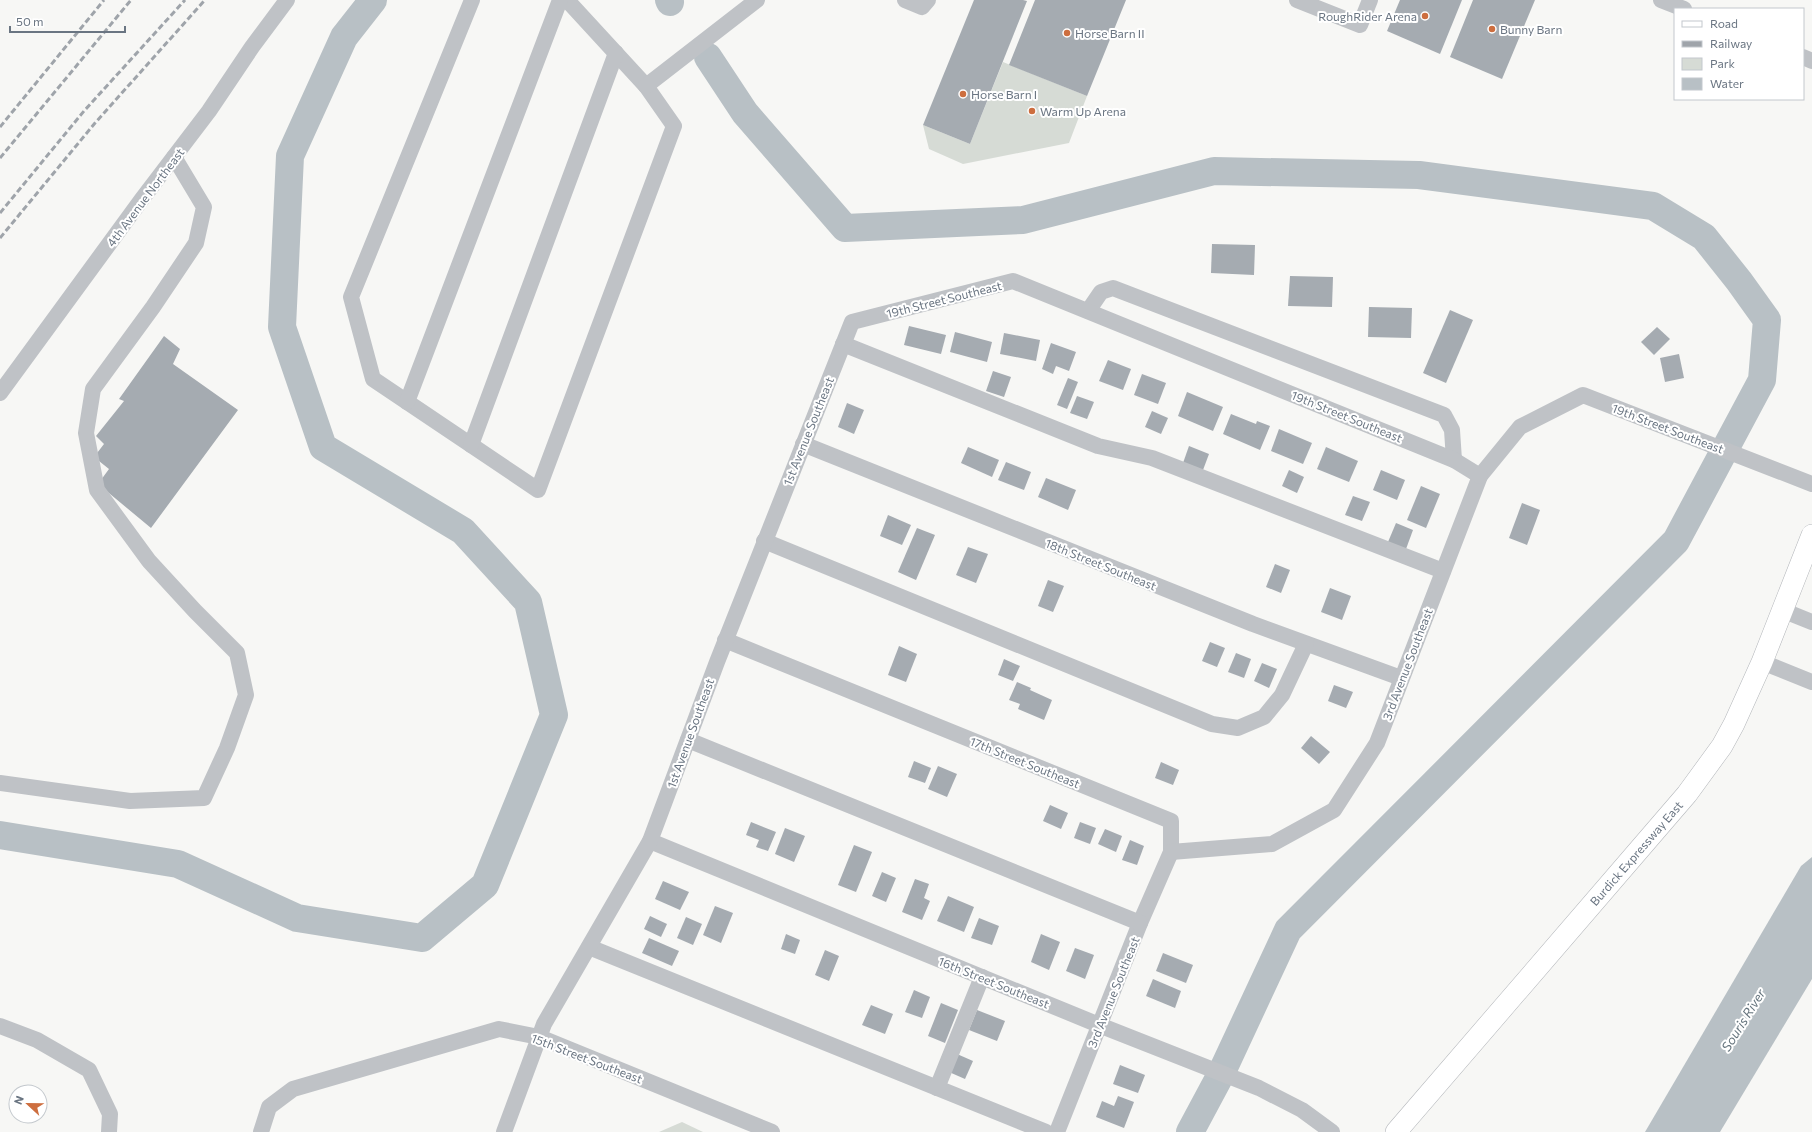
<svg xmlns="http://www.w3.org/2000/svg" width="1812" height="1132" font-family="Commissioner,sans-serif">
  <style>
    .green { fill: #d6dbd5 }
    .water { fill: #b8c0c5 }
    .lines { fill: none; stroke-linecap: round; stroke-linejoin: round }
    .river { stroke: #b8c0c5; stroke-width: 28 }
    .building { fill: #a5abb1 }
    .major-casing { stroke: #b3b6ba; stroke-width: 22 }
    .minor { stroke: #bfc2c6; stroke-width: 16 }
    .major { stroke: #fff; stroke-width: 21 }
    .rail { stroke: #9fa4aa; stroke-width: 3; stroke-dasharray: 6 3; stroke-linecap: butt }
    .poi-dot { fill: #cd6e3f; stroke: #fff; stroke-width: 1.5 }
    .labels { text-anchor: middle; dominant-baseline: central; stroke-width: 4; stroke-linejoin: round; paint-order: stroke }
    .poi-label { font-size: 12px; fill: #6a7582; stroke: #fff; text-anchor: start }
    .street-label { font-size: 12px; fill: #6a7582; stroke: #fff }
    .water-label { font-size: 13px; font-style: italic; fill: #66757e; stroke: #fff }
  </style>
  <rect width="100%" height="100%" fill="#f7f7f5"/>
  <g class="green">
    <path d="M1003,62L1087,96L1069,143L963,164L929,149L923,125L970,144Z"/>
    <path d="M682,1122L703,1132H659Z"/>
  </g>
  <path class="water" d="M1812,857V979L1720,1132H1645L1801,866Z"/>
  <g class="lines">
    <g class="river">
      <path d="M669,0L670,2"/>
      <path d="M708,57L745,113L845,228L1023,220L1214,171L1419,175L1653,206L1704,237L1739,281L1767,320L1762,380L1676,541L1288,930L1220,1076L1190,1132"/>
      <path d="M0,835L178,864L297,918L422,938L485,885L554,715L528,602L463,531L323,447L282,327L290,156L344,37L373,0"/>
    </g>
  </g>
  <g class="building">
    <path d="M974,0H1023L1027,1L970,144L923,125Z"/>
    <path d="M1035,0H1126L1087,96L1009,65Z"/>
    <path d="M1400,0H1462L1440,54L1387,31Z"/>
    <path d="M1473,0H1535L1502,79L1450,57Z"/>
    <path d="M1212,244L1255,245L1254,275L1211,273Z"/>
    <path d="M1290,276L1333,277L1332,307L1288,306Z"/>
    <path d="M1369,307L1412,308L1411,338L1368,337Z"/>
    <path d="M1450,310L1473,320L1446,383L1423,373Z"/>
    <path d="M909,326L946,335L941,354L904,345Z"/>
    <path d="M1657,327L1670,339L1654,355L1641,342Z"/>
    <path d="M955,332L992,342L987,362L950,352Z"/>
    <path d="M1004,333L1040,340L1036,361L1000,354Z"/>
    <path d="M164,336L180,349L173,364L238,410L151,528L98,484L109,469L94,457L104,444L96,436L124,401L119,399Z"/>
    <path d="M1051,343L1076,352L1069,371L1056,366L1053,374L1042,369Z"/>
    <path d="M1679,354L1684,378L1665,382L1660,358Z"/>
    <path d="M1108,360L1131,369L1123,390L1099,381Z"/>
    <path d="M993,371L1011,377L1004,397L986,391Z"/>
    <path d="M1142,374L1166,383L1158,404L1134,395Z"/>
    <path d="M1068,378L1078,382L1067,409L1057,405Z"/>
    <path d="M1187,392L1223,407L1213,431L1178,416Z"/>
    <path d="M1077,396L1094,402L1087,419L1070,413Z"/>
    <path d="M847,403L864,410L854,434L838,427Z"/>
    <path d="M1152,411L1168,418L1161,434L1145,427Z"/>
    <path d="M1231,414L1256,424L1257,421L1270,426L1260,450L1223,434Z"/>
    <path d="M1279,429L1312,443L1303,464L1271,451Z"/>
    <path d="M1189,446L1209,454L1203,470L1183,463Z"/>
    <path d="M968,447L999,460L992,477L961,463Z"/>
    <path d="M1326,447L1358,461L1349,482L1317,469Z"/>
    <path d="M1006,462L1031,472L1024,490L998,480Z"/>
    <path d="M1289,470L1304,477L1297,493L1282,486Z"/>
    <path d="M1381,470L1405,480L1397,500L1373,490Z"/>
    <path d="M1046,478L1076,490L1068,510L1038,497Z"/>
    <path d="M1421,486L1440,494L1426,528L1407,520Z"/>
    <path d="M1353,496L1370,502L1362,521L1345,515Z"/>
    <path d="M1522,503L1540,510L1527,545L1509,538Z"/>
    <path d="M888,515L911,525L902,545L880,536Z"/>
    <path d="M1396,523L1413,530L1406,549L1388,542Z"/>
    <path d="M917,528L935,535L916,580L898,572Z"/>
    <path d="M968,547L988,554L976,583L956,575Z"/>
    <path d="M1275,564L1290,570L1281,593L1266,587Z"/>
    <path d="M1048,580L1064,586L1053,612L1038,606Z"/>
    <path d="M1330,588L1351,596L1342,620L1321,612Z"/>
    <path d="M1210,642L1225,648L1217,667L1202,661Z"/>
    <path d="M899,646L917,654L906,682L888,675Z"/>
    <path d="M1236,653L1251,659L1244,678L1228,672Z"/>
    <path d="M1004,659L1020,666L1013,681L998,675Z"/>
    <path d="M1262,663L1277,669L1269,688L1254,681Z"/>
    <path d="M1017,682L1031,688L1030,690L1052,700L1044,720L1018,709L1020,704L1009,700Z"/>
    <path d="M1334,685L1353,692L1346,708L1328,701Z"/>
    <path d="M1311,736L1330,752L1319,764L1301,748Z"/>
    <path d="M914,761L931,768L925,783L908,777Z"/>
    <path d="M1161,762L1179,770L1173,785L1155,778Z"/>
    <path d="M938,766L957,774L947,797L928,789Z"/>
    <path d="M1050,805L1068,813L1061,829L1043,821Z"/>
    <path d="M751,822L776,832L768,851L756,847L759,840L746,835Z"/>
    <path d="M1080,822L1096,828L1090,844L1074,838Z"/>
    <path d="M785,828L805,836L794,862L775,854Z"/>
    <path d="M1105,829L1122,836L1116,852L1098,844Z"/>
    <path d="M1130,840L1144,846L1137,865L1122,860Z"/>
    <path d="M854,845L872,852L856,892L838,885Z"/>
    <path d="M882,872L896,878L886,902L872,896Z"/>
    <path d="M915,879L929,884L924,898L930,901L922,920L902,912Z"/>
    <path d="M663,881L689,892L680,910L655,899Z"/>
    <path d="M948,896L974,907L964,932L937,921Z"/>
    <path d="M715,906L733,913L721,943L703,935Z"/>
    <path d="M650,916L667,924L661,937L644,929Z"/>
    <path d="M686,917L702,924L693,945L677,938Z"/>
    <path d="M979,918L999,926L992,945L971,938Z"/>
    <path d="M786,934L800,940L795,954L781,949Z"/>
    <path d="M1041,934L1060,942L1049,970L1031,962Z"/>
    <path d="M649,938L679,951L672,966L642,953Z"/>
    <path d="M1075,948L1094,955L1085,979L1066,971Z"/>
    <path d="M825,950L839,956L829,981L815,975Z"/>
    <path d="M1163,953L1193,965L1186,983L1156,971Z"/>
    <path d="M1153,979L1181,991L1175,1008L1146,996Z"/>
    <path d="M914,990L930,997L922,1018L905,1012Z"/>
    <path d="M941,1003L958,1010L945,1043L928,1036Z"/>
    <path d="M871,1005L893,1014L885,1034L862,1025Z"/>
    <path d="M977,1010L1005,1021L997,1041L969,1030Z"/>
    <path d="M957,1054L973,1061L965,1079L949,1072Z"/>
    <path d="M1120,1065L1145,1075L1138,1093L1113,1084Z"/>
    <path d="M1118,1096L1134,1102L1124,1128L1096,1117L1102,1101L1114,1106Z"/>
  </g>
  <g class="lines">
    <defs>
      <path id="major" d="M1396,1132L1687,794L1722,746L1734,724L1762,662L1812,535"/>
    </defs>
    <use href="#major" class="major-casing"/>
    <g class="minor">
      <path d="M472,0L351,297L373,379L538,490L674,126L646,86L567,0"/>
      <path d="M905,0L922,7L928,0"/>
      <path d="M1297,0L1360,25L1370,0"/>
      <path d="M1661,0L1684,9"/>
      <path d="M1803,57L1812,61"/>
      <path d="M646,86L757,0"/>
      <path d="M1088,311L1101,292L1113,288L1444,415L1452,430L1454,460"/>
      <path d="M843,344L1098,446L1152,458L1443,571"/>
      <path d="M0,393L142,199L209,111L252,47L287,0"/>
      <path d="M407,402L560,0"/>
      <path d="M803,444L1253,624L1401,678"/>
      <path d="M471,445L616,53"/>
      <path d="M764,541L1212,724L1238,728L1264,717L1282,695L1306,644"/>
      <path d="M1782,610L1812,622"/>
      <path d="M725,640L1171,821V852L1140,923L1057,1132"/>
      <path d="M1762,662L1812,682"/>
      <path d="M688,740L1140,923"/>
      <path d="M0,783L130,801L204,798L227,748L246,695L237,653L195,611L149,561L97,490L86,433L93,389L153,307L196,243L204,207L174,157"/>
      <path d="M650,841L1099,1025L1259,1088L1302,1110L1332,1132"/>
      <path d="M1171,852L1272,844L1334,810L1377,743L1480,476L1520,427L1583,395L1812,484"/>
      <path d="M589,947L1046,1132"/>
      <path d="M0,1026L37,1040L89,1070L110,1114L109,1132"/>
      <path d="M937,1088L982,977"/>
      <path d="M261,1132L269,1107L293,1089L499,1029L539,1037L772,1132"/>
      <path d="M504,1132L544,1024L650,841L717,662L852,322L1013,281L1454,460L1480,476"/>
    </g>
    <use href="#major" class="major"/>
    <g class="rail">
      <path d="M0,127L104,0"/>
      <path d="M0,158L131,0"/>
      <path d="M0,213L84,111L185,0"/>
      <path d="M0,238L95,123L205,0"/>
    </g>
  </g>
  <g class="poi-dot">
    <circle cx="1425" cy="16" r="4"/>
    <circle cx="1492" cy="29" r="4"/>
    <circle cx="1067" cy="33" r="4"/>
    <circle cx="963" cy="94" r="4"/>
    <circle cx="1032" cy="111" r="4"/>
  </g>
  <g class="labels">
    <g class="poi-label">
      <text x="1417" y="16" text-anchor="end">RoughRider Arena</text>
      <text x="1500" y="29">Bunny Barn</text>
      <text x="1075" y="33">Horse Barn II</text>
      <text x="971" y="94">Horse Barn I</text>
      <text x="1040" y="111">Warm Up Arena</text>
    </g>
    <g class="street-label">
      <text transform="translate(145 197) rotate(-53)">4th Avenue Northeast</text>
      <text transform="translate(944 299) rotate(-14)">19th Street Southeast</text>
      <text transform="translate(1347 416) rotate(22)">19th Street Southeast</text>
      <text transform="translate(1668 428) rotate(21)">19th Street Southeast</text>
      <text transform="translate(808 431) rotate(-68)">1st Avenue Southeast</text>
      <text transform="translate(1101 564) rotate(22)">18th Street Southeast</text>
      <text transform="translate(1407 664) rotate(-69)">3rd Avenue Southeast</text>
      <text transform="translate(690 733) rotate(-70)">1st Avenue Southeast</text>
      <text transform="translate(1025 762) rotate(22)">17th Street Southeast</text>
      <text transform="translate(1636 853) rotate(-49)">Burdick Expressway East</text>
      <text transform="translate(994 982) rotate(22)">16th Street Southeast</text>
      <text transform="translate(1113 992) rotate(-68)">3rd Avenue Southeast</text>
      <text transform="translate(587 1058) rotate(21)">15th Street Southeast</text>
    </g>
    <g class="water-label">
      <text transform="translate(1743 1020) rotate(-58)">Souris River</text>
    </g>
  </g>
  <rect x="1674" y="8" width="130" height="92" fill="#ffffff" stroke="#c3c8cd"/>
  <rect x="1682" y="21" width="20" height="6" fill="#ffffff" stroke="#c3c8cd"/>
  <text x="1710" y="28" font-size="12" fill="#6a7582">Road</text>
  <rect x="1682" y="41" width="20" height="6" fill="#9fa4aa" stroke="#c3c8cd"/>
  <text x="1710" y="48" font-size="12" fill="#6a7582">Railway</text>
  <rect x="1682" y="58" width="20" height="12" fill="#d6dbd5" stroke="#c3c8cd"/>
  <text x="1710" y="68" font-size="12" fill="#6a7582">Park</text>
  <rect x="1682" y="78" width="20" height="12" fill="#b8c0c5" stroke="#c3c8cd"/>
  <text x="1710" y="88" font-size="12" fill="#6a7582">Water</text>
  <g transform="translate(28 1104) rotate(292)"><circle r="19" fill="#ffffff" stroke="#c3c8cd"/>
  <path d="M0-3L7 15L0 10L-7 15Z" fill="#cd6e3f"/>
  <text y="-6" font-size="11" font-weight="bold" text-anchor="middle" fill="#6a7582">N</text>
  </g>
  <path d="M10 26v6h115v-6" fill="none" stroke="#6a7582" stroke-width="2"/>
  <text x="16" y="26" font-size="12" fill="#6a7582" stroke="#ffffff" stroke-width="3" paint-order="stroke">50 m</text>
</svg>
